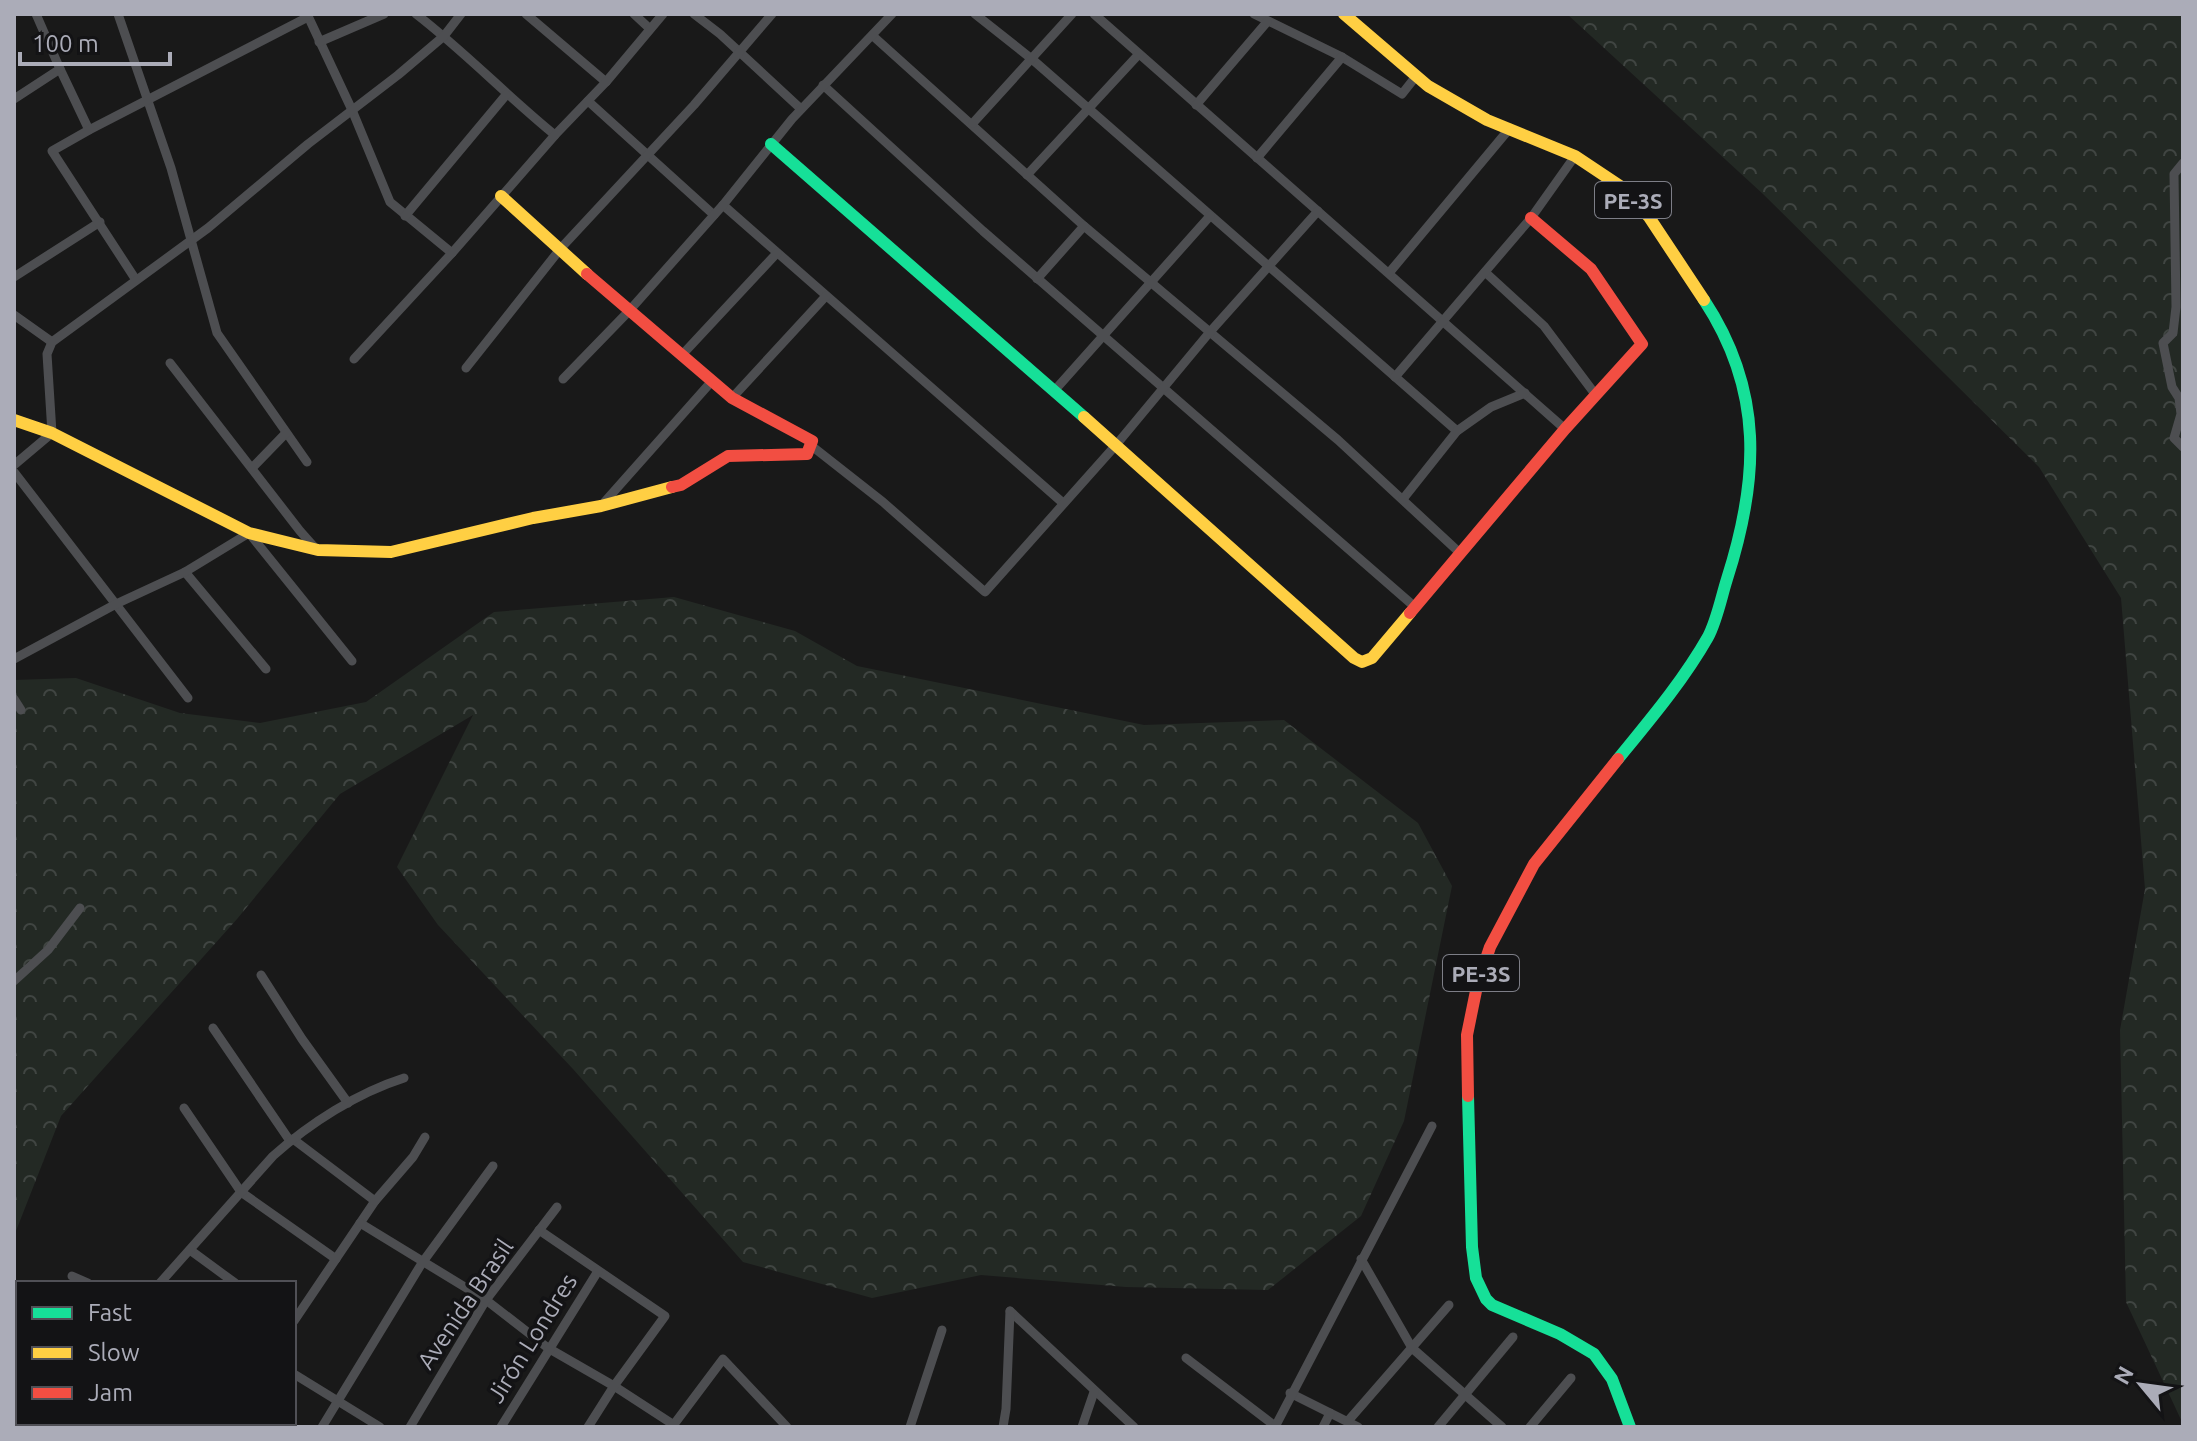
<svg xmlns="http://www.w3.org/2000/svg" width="2197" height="1441" font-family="Ubuntu,sans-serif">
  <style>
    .forest { fill: url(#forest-crowns) }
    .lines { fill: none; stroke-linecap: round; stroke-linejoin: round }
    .street { stroke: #4d4e51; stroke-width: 9 }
    .fast { stroke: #16e098; stroke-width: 12 }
    .slow { stroke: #ffcf43; stroke-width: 12 }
    .jam { stroke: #f24e42; stroke-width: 12 }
    .labels { text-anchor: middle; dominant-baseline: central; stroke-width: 7; stroke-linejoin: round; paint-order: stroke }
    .shield { fill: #131315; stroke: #7d7e87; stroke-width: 2 }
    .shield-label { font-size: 22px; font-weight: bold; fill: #abacb8 }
    .street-label { font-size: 24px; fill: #abacb8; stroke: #131315 }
  </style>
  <defs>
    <pattern id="forest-crowns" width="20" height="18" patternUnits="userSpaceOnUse" patternTransform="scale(2)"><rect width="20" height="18" fill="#232924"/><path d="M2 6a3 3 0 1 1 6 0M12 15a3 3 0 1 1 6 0" fill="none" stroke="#404542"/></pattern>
  </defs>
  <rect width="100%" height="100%" fill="#191919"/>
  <g class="forest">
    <path d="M1567,14H2183V1424L2126,1302L2120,1030L2145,889L2121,598L2039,467L1763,194Z"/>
    <path d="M674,597L795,631L857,666L1144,725L1284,720L1418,823L1452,886L1404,1121L1361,1216L1268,1290L1126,1287L981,1275L872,1298L743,1262L573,1069L438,925L397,867L473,715L340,794L237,919L61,1116L14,1236V680L76,678L180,713L260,723L366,702L494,612Z"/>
  </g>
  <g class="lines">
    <g class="street">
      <path d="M118,14L171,168L217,333L307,462"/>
      <path d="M307,14L352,110L390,202L452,253"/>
      <path d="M416,14C464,51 507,96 555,135"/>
      <path d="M526,14L606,82"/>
      <path d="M634,14L649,28"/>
      <path d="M694,14L720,34L801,109"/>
      <path d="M975,14L1033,60L1457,431"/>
      <path d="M1094,14L1565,429"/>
      <path d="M1254,14L1342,57L1402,94L1417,75"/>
      <path d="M873,36L1084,226L1338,440L1461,554"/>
      <path d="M319,42L384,14"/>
      <path d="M60,69L89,130"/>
      <path d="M823,85L983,231L1415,607"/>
      <path d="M14,99L60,69L36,14"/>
      <path d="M588,101L714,215"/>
      <path d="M1196,105L1267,22"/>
      <path d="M973,123L1072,14"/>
      <path d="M1257,158L1342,57"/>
      <path d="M2183,163L2174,174L2176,307L2173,333L2163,343L2172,387L2179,398L2181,414L2174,438L2183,447"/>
      <path d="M1027,175L1139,54"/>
      <path d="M723,205L1063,503"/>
      <path d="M405,216L506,95"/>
      <path d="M1485,272L1544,326L1595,394"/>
      <path d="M1389,273L1510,128"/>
      <path d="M14,277L100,222"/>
      <path d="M1037,279L1084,226"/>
      <path d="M136,280L52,151L89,130L308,17"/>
      <path d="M14,315L52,342"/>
      <path d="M681,356L777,253"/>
      <path d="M354,359L452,253L555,135L606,82L663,14"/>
      <path d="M170,363L300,531L316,549"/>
      <path d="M466,368L561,248L694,105L772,14"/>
      <path d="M1395,377L1531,218L1575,156"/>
      <path d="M563,379L629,311L723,205L792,119L892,14"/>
      <path d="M1054,391L1210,216"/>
      <path d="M732,398L826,296"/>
      <path d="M813,447L883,502L985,592L1116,445L1209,333L1318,211"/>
      <path d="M14,465L52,433L47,354L52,342L208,228L308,144L398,75L444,36L461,14"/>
      <path d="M252,468L286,433"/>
      <path d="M14,472L188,698"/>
      <path d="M1403,499L1457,431L1491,407L1525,393"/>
      <path d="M601,506L712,381"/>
      <path d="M185,572L266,669"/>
      <path d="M14,659L116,604L185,572L249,533L352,661"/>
      <path d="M14,699L21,710"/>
      <path d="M261,975L302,1039L348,1103"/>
      <path d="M14,981L48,950L80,908"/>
      <path d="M213,1028L290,1141"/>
      <path d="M184,1108L241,1192L336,1259"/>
      <path d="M293,1139L375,1201L294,1321"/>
      <path d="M375,1201L413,1157L425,1137"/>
      <path d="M360,1223L486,1300L548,1348L614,1386L674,1425"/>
      <path d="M539,1230L665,1316L614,1386L588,1427"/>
      <path d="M190,1250L235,1283"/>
      <path d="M1361,1259L1412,1348L1502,1427"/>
      <path d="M72,1276L88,1283"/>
      <path d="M160,1283L273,1156C310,1123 357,1093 404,1078"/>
      <path d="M1010,1311L1134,1427"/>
      <path d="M1186,1358L1275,1426"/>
      <path d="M294,1374L380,1427"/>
      <path d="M1290,1393L1358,1427"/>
      <path d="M1348,1421L1449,1305"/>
      <path d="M190,1423L194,1427"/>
      <path d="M71,1427L74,1423"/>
      <path d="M229,1427L232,1423"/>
      <path d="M322,1427L422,1263L493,1166"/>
      <path d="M410,1427L486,1300L557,1207"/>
      <path d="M501,1427L598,1271"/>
      <path d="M672,1427L723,1359L787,1427"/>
      <path d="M910,1427L942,1330"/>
      <path d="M1003,1427L1006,1409L1010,1311"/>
      <path d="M1082,1427L1094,1392"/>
      <path d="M1275,1427L1432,1126"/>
      <path d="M1323,1427L1330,1413"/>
      <path d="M1438,1427L1513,1337"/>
      <path d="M1530,1427L1571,1378"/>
    </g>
    <g class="fast">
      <path d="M771,144L1084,417"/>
      <path d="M1618,759C1649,721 1683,681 1708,637C1717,620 1721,598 1727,579C1759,479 1764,391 1704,300"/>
      <path d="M1468,1096L1472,1247L1476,1278L1486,1299L1492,1305L1560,1334L1594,1354L1612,1379L1630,1427"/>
    </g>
    <g class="slow">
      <path d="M1344,14L1428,86L1487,120L1575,156L1620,186L1649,217L1704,300"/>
      <path d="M501,196L587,274"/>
      <path d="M1084,417L1354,658L1362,662L1372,658L1410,613"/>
      <path d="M14,420L52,433L249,533L318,550L391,552L533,518L601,506L672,487"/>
    </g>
    <g class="jam">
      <path d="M587,274L732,398L812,441L807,454L728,456L681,485L672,487"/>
      <path d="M1410,613L1565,429L1642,344L1591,269L1531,218"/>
      <path d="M1468,1096L1467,1035L1477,986L1490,947L1534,864L1618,759"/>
    </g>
  </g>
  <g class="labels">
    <g class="shield">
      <rect x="1595" y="182" width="76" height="36" rx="6"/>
      <rect x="1443" y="955" width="76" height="36" rx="6"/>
    </g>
    <g class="shield-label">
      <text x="1633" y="200">PE-3S</text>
      <text x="1481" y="973">PE-3S</text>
    </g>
    <g class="street-label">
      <text transform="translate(465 1304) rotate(-56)">Avenida Brasil</text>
      <text transform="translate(532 1338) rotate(-58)">Jirón Londres</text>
    </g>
  </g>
  <rect width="2197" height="1441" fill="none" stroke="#abacb8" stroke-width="32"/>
  <rect x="16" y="1281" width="280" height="144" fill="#131315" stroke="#505056" stroke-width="2"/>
  <rect x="32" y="1307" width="40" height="12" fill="#16e098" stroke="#505056" stroke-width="2"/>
  <text x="88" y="1321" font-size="24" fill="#abacb8">Fast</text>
  <rect x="32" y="1347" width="40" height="12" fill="#ffcf43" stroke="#505056" stroke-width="2"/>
  <text x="88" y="1361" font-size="24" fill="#abacb8">Slow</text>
  <rect x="32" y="1387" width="40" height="12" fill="#f24e42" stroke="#505056" stroke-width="2"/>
  <text x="88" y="1401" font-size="24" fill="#abacb8">Jam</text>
  <g transform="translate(2141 1385) rotate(299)" stroke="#131315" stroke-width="6" paint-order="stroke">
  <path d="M0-6L14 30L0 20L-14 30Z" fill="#abacb8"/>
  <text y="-12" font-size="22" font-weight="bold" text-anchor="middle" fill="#abacb8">N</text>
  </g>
  <path d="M20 52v12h150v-12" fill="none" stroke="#abacb8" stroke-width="4"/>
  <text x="32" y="52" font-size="24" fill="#abacb8" stroke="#131315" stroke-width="6" paint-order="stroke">100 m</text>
</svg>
